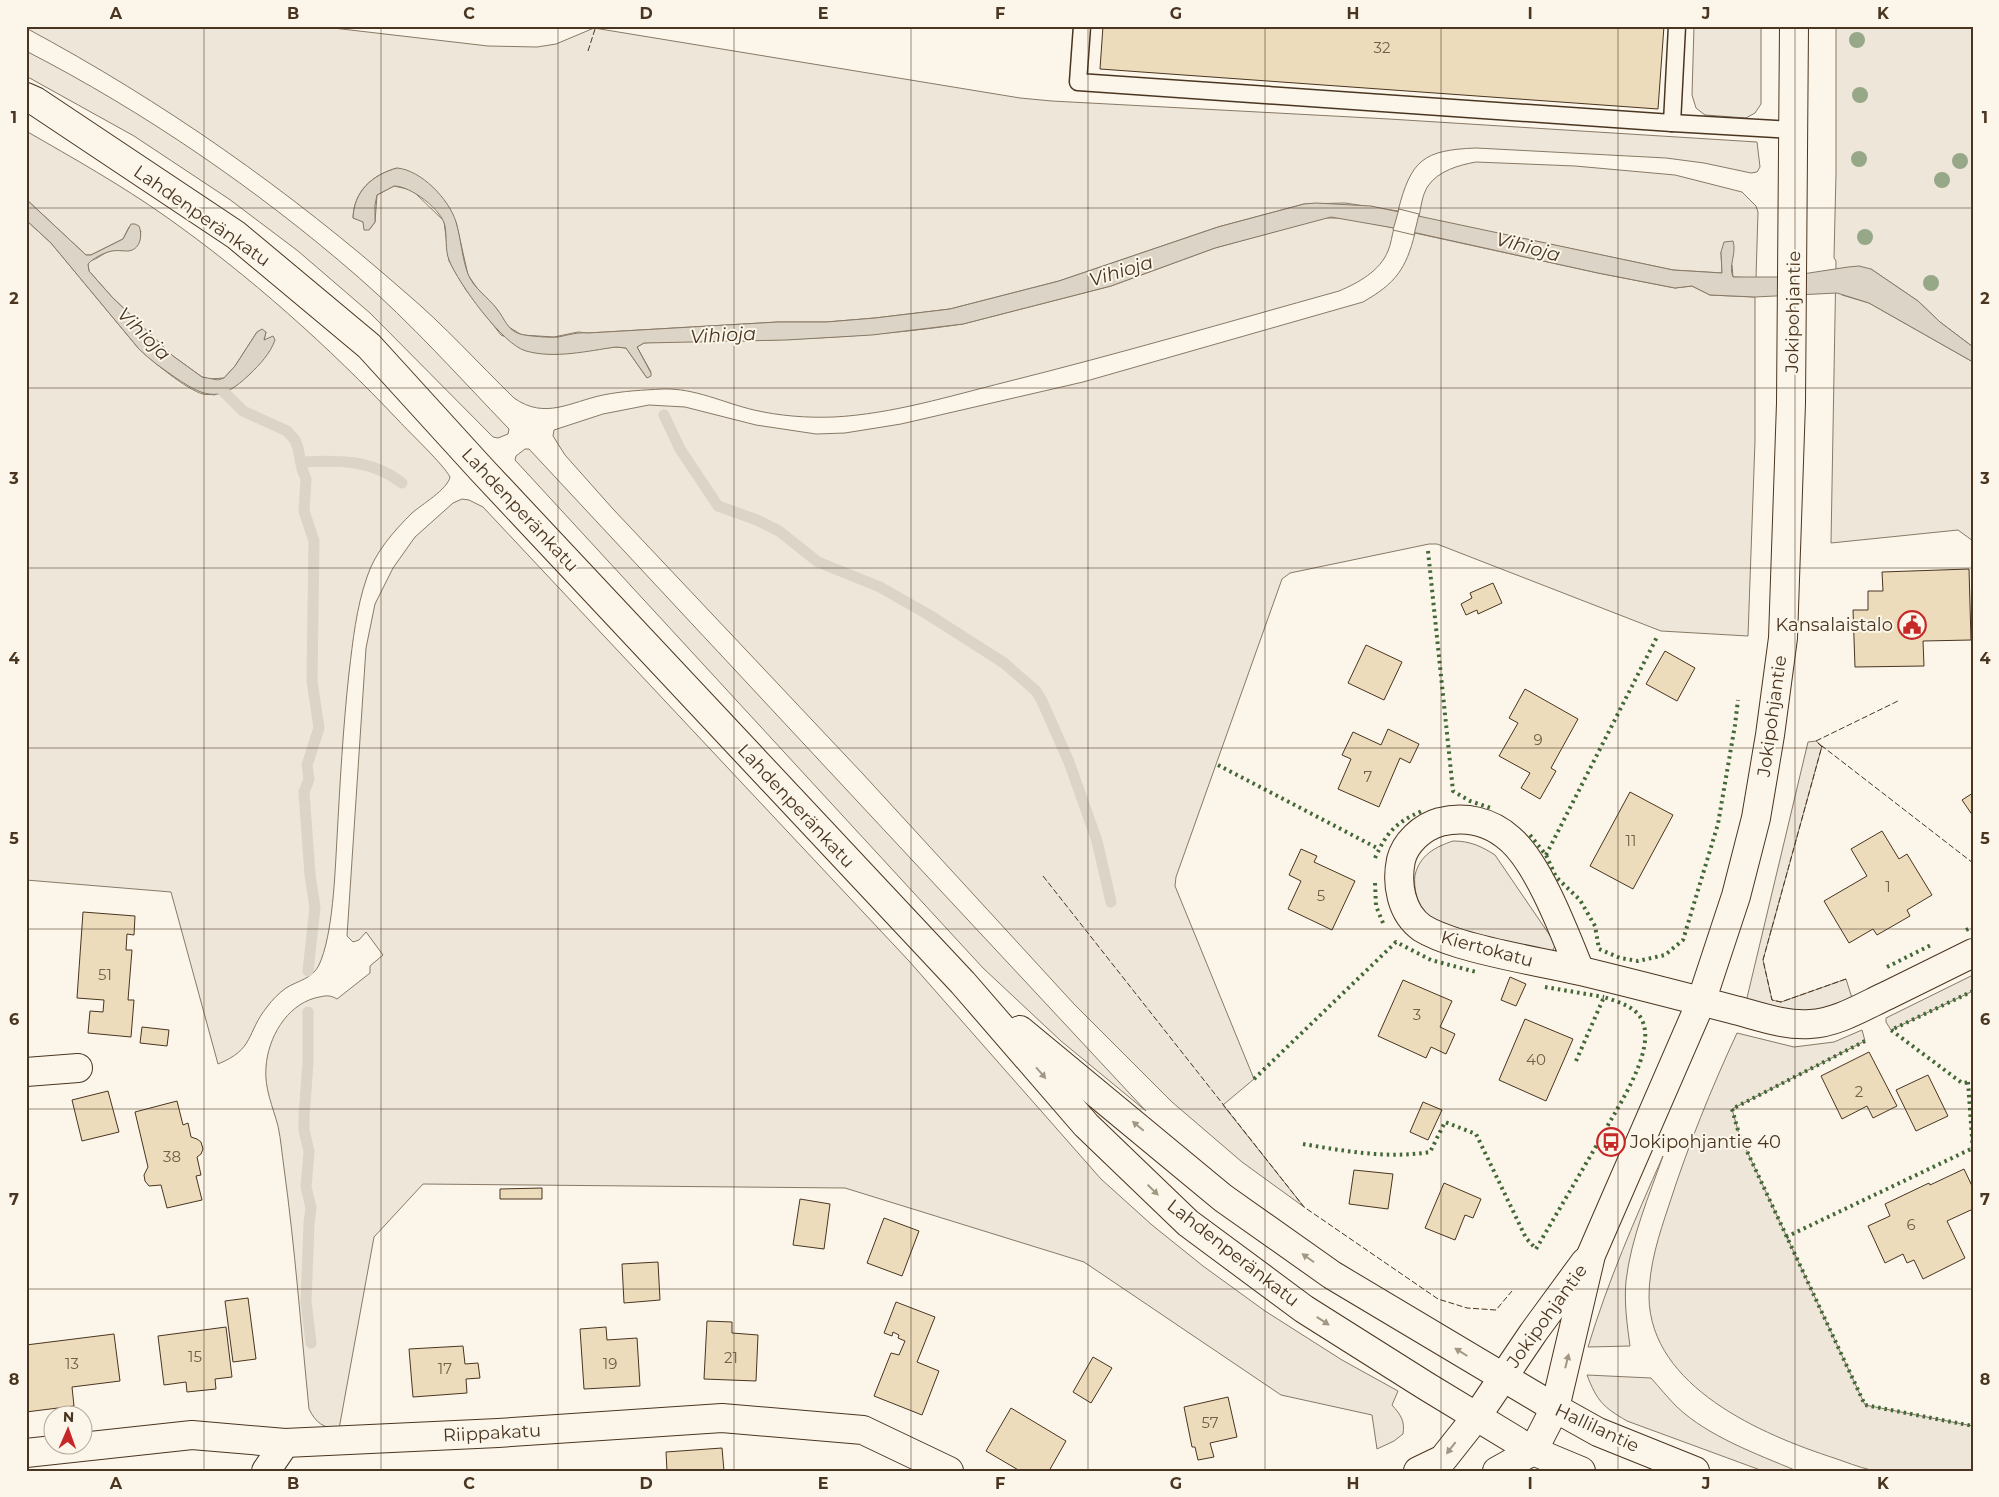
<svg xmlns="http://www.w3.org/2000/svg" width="1999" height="1497" font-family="Montserrat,sans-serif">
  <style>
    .green { fill: #ede6d9; stroke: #887966 }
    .water { fill: #dcd4c6; stroke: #887966 }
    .pier { fill: #fbf6e9; stroke: #887966 }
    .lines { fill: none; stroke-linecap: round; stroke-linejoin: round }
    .stream { stroke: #dcd4c6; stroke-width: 11 }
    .building { fill: #ecdcbc; stroke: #4a3520 }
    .lane-casing { stroke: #4a3520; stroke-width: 19 }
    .street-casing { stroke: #4a3520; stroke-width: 30 }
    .secondary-casing { stroke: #4a3520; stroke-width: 30 }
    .lane { stroke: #fbf6e9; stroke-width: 16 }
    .street { stroke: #fbf6e9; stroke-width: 28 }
    .secondary { stroke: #fbf6e9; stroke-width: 28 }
    .hedge { stroke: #436837; stroke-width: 4; stroke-dasharray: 2.5 4; stroke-linecap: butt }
    .fence { stroke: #4a3520; stroke-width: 1; stroke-dasharray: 6 2.5; stroke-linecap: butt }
    .tree { fill: #96a887 }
    .oneway { fill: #a29684 }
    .grid { fill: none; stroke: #4a3520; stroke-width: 1; stroke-opacity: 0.55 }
    .labels { text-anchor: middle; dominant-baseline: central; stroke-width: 4; stroke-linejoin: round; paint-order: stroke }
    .number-label { font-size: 15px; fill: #725f47 }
    .street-label { font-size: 18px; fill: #4a3520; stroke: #fbf6e9 }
    .poi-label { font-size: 18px; fill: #4a3520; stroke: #fbf6e9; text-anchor: end }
    .water-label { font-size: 19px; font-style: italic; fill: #4a3520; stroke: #fbf6e9 }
    .neatline { fill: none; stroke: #4a3520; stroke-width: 2 }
    .grid-label { font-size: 16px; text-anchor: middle; font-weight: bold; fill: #4a3520 }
  </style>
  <rect width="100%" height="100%" fill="#fbf6e9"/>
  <g class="green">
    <path d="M26,26H316L488,46L537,47L556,44L594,28L1020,98L1052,101L1389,119L1757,142L1760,167L1757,172L1751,173L1704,163L1666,158L1476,148C1423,150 1411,160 1398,211L1345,203L1304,204L1218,227L1059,281L950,309L875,318L826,322H778L588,333L578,332L554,337L522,335L507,326L497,309L477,288L468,275L456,222L397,168C372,175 354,191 353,218L362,221L369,230L375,222L377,195L394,186L412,190L444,221L449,261L466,290L501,335L547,354L616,347L626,348L647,378L651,372L637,347L644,343C675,339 708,342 739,341C814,339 889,335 963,324L1111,286L1215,248L1324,218H1345L1394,228C1392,235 1391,244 1388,251C1380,271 1358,283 1339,291C1228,322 1118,354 1006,382C950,396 892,414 834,417C807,418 780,416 754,410C724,403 695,388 663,389C643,390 623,391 603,395C570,402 545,420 514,398C478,363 444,325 406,293C289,190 164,102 26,28Z"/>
    <path d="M1694,26H1761V104L1755,113L1746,118L1705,115L1696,108L1692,95Z"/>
    <path d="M1836,26H1973V347L1940,322L1918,301L1871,269L1842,295L1869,303L1973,362V541L1958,530L1831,543L1836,261L1834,258L1836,173Z"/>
    <path d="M26,51C143,111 258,190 357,276C411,323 459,377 509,429L508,434L498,438L493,437L370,313L298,251L229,199L134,136L26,76Z"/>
    <path d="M26,131C73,158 121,185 165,216C250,276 328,346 399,421C410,433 444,465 450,477C448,489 421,505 412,513C394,531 375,552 367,577C356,609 353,640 349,673C343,728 340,783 337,838C335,873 333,935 319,965C312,979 299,980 286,988C279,993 272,1000 267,1007C246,1033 255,1049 218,1064L171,892L26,880V220L51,243L139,349C152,361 187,390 203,394C207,395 211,394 215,395L264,340L266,332H257L235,366L224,378L209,379L202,377L173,356L112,297L89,271L88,264L90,261C98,259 104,252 113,250C124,249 127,253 137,246L141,231L129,227L123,239L91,255H86L26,199Z"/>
    <path d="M1476,162L1575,166L1675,175L1742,192L1756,206L1758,212L1756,278L1733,277L1732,265L1721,252L1722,273L1673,270L1419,217C1421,207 1422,195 1428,186C1438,171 1459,165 1476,162Z"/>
    <path d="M1415,233L1598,273L1675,288L1692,286L1710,295L1755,297V441L1748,636L1661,631L1437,544H1429L1290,573L1282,579L1176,877L1175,886L1254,1079L1223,1105L1304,1207L1242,1162L1172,1102L1074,1004L863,774L613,509L565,455L553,436L554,430L603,414L649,405L685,407L756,425L816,434L845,433L901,424L1083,382L1363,302C1396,283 1406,269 1415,233Z"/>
    <path d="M525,449H529L1146,1111L1061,1041L983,968L515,460L516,456Z"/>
    <path d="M462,499L469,500L483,507L909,961L1101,1179L1152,1225L1203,1266L1265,1311L1342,1360L1398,1391L1392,1405C1401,1415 1405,1421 1403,1434L1394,1441L1377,1449L1372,1415L1281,1395L1084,1262L845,1188L423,1184L374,1237L339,1429C323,1428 316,1423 309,1409C301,1329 295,1248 284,1168C282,1154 281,1140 278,1126C273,1107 264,1088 266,1067C268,1038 286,1006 315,998C324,996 329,994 337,999L370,973V966L383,955L366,932L359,940L353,942L347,936L366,648L375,604L393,568L415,537L453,503Z"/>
    <path d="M1816,741L1822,746L1763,960L1772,1000L1781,1002L1846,979L1852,998C1811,1018 1789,1011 1746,1002L1808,742Z"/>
    <path d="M1453,841C1470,841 1481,846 1495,855L1553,940L1555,946L1553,950L1548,952C1522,946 1444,933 1427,915C1418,907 1413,887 1415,875C1420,855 1435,847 1453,841Z"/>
    <path d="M1973,975V991L1891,1030L1886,1022V1018Z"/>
    <path d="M1862,1030L1865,1041L1732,1109L1739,1134L1865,1405L1973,1426V1471C1949,1471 1925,1471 1901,1471C1891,1471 1880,1472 1871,1470C1858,1467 1846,1462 1834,1458C1763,1435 1650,1387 1649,1297C1649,1265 1659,1235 1669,1205C1688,1146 1711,1089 1737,1033L1794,1047L1834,1042Z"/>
    <path d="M1663,1156C1649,1196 1631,1238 1626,1281C1624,1302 1627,1324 1630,1346L1588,1347C1608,1281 1635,1219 1663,1156Z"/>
    <path d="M1587,1375L1651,1378C1660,1388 1668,1398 1677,1407C1709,1437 1757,1454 1797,1471H1763L1627,1421C1603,1407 1597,1401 1587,1375Z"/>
  </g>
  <g class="water">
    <path d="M397,168C421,170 449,199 456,222C461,239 462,258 468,274C474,289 488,297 497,309C505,319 507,330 520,334C526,336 551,338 558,337C569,335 576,332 588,333L778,322H826L875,318L950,309L1059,281L1218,227L1304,204L1316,203L1371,206L1673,270L1722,273L1721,252L1724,242L1733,241C1737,253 1728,266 1733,277H1783L1848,267L1859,266L1871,269L1918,301L1940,322L1973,347V362L1869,303L1837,293L1755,297L1710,295L1692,286L1675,288L1598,273L1394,228L1331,217L1215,248L1111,286L963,324L872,335L786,340L644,343L637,347L651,373V376L647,378L626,348L616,347C587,351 555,359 526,351C503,345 458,283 449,260C445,250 447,237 445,226C442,210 411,186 394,186L377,195L375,205V222L369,230H364L363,222L353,218C354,191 372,175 397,168Z"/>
    <path d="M26,199L86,255H91L123,239L131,224H135L139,226C143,236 140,250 128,251C122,251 117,250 112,251C105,252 92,259 88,264L89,271L112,297L173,356L202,377L218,380L224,378L235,366L257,332L262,329L266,332L264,340L273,336L275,340C270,354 260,364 250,374C221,402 207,399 176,378C163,369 150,360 139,349L51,243L26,220Z"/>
  </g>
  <path class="pier" d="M1399,209L1419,214L1414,235L1393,230Z"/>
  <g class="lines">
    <g class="stream">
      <path d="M218,386L243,411L287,431L295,440L298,448L302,469L306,479L304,511L314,541L312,681L319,728L307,765L309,779L304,792L310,875L315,907L308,971"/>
      <path d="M664,415L680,449L718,506L757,520L779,531L818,562L880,587L929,615L1004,663L1036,691L1042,701L1069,762L1097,841L1111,902"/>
      <path d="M301,462C338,460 371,459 402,483"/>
      <path d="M308,1012V1062L304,1117V1130L309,1152L306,1187L311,1208L309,1224L306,1302L311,1343"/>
    </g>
  </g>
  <g class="building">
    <path d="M1103,26H1664L1658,109L1100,69Z"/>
    <path d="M1969,569L1971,640L1923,641L1924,666L1855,667L1853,610H1868V591H1883L1882,572Z"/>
    <path d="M1493,583L1502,603L1478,614L1477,610L1466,615L1461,604L1472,598L1470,593Z"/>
    <path d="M1366,645L1402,662L1384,700L1348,683Z"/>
    <path d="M1665,651L1695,668L1677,701L1646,684Z"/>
    <path d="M1525,689L1578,719L1551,768L1556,771L1540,799L1521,788L1530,773L1499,756L1518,723L1509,718Z"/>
    <path d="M1388,729L1419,744L1410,763L1400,758L1379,807L1338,789L1351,759L1342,755L1353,732L1381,745Z"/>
    <path d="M1630,792L1673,815L1633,889L1590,866Z"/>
    <path d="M1973,793V816L1962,800Z"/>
    <path d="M1882,831L1899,859L1907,854L1932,895L1907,910L1910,916L1877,935L1873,929L1849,943L1824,901L1867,876L1851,849Z"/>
    <path d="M1301,849L1317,856L1314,862L1355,881L1332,930L1288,909L1301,881L1289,875Z"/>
    <path d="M83,912L135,916L134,935L127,934L126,950H132L128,1000H134L131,1037L88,1033L90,1011L103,1012L104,1000L77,998Z"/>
    <path d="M1510,977L1526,984L1516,1006L1501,1000Z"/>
    <path d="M1403,980L1452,1001L1440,1027L1455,1034L1446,1054L1431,1047L1426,1058L1378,1036Z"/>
    <path d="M1525,1019L1573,1039L1546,1101L1499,1080Z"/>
    <path d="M142,1027L169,1030L167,1046L140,1043Z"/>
    <path d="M1869,1052L1897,1106L1873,1118L1867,1106L1842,1119L1821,1076Z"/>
    <path d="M1928,1075L1948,1116L1916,1131L1896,1090Z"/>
    <path d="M108,1091L119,1132L82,1141L72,1100Z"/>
    <path d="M177,1101L183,1125L188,1123L191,1137L197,1139L201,1142L203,1149L201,1154L197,1157L201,1175L196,1176L202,1200L167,1208L161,1185L149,1186L145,1181L144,1175L148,1167L135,1112Z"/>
    <path d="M1423,1102L1442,1110L1428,1140L1410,1132Z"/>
    <path d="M1964,1169L1973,1188V1209L1947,1221L1965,1258L1923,1279L1914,1260L1907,1263L1903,1254L1885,1263L1868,1226L1890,1216L1885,1204L1929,1183L1930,1185Z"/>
    <path d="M1354,1170L1393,1174L1388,1209L1349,1204Z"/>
    <path d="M1444,1183L1481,1199L1473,1218L1465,1215L1455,1240L1425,1228Z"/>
    <path d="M542,1188V1199H500V1189Z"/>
    <path d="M800,1199L830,1204L824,1249L793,1245Z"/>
    <path d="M884,1218L919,1231L902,1276L867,1263Z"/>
    <path d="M658,1262L660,1300L624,1303L622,1264Z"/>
    <path d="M248,1298L256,1359L233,1362L225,1301Z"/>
    <path d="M896,1302L935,1317L917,1362L939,1371L922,1415L874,1396L891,1353L899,1355L905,1341L898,1338L899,1335L893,1332L892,1336L884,1333Z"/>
    <path d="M707,1321L732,1322V1333L758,1335L756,1381L704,1379Z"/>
    <path d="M226,1327L232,1377L215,1379L216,1389L187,1392L186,1382L164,1385L158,1336Z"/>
    <path d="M606,1327L607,1340L637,1338L640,1386L584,1389L580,1329Z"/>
    <path d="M114,1334L120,1381L72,1387L74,1406L26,1412V1345Z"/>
    <path d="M463,1346L465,1364L478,1363L480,1378L466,1379L467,1393L413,1397L409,1349Z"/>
    <path d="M1093,1357L1112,1368L1091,1403L1073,1392Z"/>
    <path d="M1228,1397L1237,1437L1210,1443L1214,1457L1198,1460L1195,1447H1192L1184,1407Z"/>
    <path d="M1011,1408L1066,1441L1049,1471H1020L986,1451Z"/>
    <path d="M722,1448L724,1471H667L666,1452Z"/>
  </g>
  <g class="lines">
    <defs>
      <g id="lane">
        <path d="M1082,26L1078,82L1672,123L1677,26"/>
        <path d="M1672,123L1794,130"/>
      </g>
      <g id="street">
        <path d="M1580,971C1565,934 1539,864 1510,839C1490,821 1465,816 1440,822C1422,827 1405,843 1401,860C1396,884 1401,913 1422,928C1435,936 1448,940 1461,944C1501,956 1541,962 1581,971C1631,983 1681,996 1731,1009C1756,1015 1783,1026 1810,1024C1837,1023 1864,1006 1888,995C1916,981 1945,967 1973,953"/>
        <path d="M26,1072L78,1068"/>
        <path d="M26,1453L192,1435L285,1443L498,1433L722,1418L863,1430L949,1471"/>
        <path d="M266,1471L285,1443"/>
      </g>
      <g id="secondary">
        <path d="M26,97L35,101L236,235L369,346L481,469L963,983L1086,1125L1188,1223L1304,1309L1426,1386L1533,1451L1581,1471"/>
        <path d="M1020,1030L1223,1198L1332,1275L1555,1408L1598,1432L1695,1471"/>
        <path d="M1418,1471L1443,1459L1477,1416L1533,1333L1585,1262"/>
        <path d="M1497,1471L1533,1451L1555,1408L1591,1255L1701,1002L1736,896L1756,818L1770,735L1783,638L1791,403L1794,26"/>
      </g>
    </defs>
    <use href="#lane" class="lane-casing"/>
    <use href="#street" class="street-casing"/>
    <use href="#secondary" class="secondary-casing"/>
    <use href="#lane" class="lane"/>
    <use href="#street" class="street"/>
    <use href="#secondary" class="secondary"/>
    <g class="hedge">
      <path d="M1428,551L1453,791L1470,801L1491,808"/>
      <path d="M1218,765L1379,849"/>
      <path d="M1530,835L1546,855L1556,877L1580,900L1595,926L1599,949L1620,958L1638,961L1665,955L1683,940L1718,824L1735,725L1738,700"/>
      <path d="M1546,855L1657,637"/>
      <path d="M1375,858C1387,832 1395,823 1422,811"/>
      <path d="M1375,883L1376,906L1383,923"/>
      <path d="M1966,930L1973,927"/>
      <path d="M1887,967L1933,944"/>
      <path d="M1545,987L1604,997"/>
      <path d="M1973,991L1891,1030L1962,1083L1973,1082"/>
      <path d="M1865,1041L1732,1109L1739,1134L1865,1405L1973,1426"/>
      <path d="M1576,1061L1604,997C1615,1001 1627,1004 1636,1012C1664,1038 1621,1101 1607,1127"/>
      <path d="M1254,1079L1396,942L1431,960L1476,972"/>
      <path d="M1968,1082L1973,1151"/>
      <path d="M1303,1144C1345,1151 1387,1159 1430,1152L1445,1122L1476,1134L1526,1238L1536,1249L1598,1143"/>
      <path d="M1786,1237L1971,1149"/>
    </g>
    <g class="fence">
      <path d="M588,51L596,26"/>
      <path d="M1822,747L1816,741L1900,700"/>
      <path d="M1043,876L1304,1207L1438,1299L1467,1308L1496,1310L1512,1291"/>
      <path d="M1846,979L1781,1002L1772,1000L1763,960L1822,746L1973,863"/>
    </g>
  </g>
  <g class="tree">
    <circle cx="1857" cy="40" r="8"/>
    <circle cx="1860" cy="95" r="8"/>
    <circle cx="1859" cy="159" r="8"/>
    <circle cx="1960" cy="161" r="8"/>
    <circle cx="1942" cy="180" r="8"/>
    <circle cx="1865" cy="237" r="8"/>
    <circle cx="1931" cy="283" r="8"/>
  </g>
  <defs><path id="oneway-solid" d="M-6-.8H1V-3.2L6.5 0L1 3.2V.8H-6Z" transform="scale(1.25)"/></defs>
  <g class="oneway">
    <use href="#oneway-solid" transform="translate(1041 1073) rotate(49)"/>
    <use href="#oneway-solid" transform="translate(1138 1126) rotate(-140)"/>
    <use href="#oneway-solid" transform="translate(1153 1190) rotate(44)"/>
    <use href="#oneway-solid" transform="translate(1308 1258) rotate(-145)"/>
    <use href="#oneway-solid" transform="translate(1323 1321) rotate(33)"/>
    <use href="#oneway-solid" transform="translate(1461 1352) rotate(-148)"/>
    <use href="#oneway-solid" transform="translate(1567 1361) rotate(-76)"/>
    <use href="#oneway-solid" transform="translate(1451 1448) rotate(128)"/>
  </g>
  <path class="grid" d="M204,26V1471M381,26V1471M558,26V1471M734,26V1471M911,26V1471M1088,26V1471M1265,26V1471M1441,26V1471M1618,26V1471M1795,26V1471M26,208H1973M26,388H1973M26,568H1973M26,748H1973M26,929H1973M26,1109H1973M26,1289H1973"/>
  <defs>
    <symbol id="civic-ring" viewBox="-11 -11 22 22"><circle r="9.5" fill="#fbf6e9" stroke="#c62828" stroke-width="1.5"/><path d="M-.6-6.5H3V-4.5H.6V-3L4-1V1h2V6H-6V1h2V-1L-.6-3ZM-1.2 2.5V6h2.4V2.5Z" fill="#c62828"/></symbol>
    <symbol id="bus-ring" viewBox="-11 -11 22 22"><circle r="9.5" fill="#fbf6e9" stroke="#c62828" stroke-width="1.5"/><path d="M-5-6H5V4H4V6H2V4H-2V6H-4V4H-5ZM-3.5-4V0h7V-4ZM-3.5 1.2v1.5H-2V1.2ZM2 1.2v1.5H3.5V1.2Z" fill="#c62828"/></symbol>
  </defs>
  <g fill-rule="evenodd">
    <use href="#civic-ring" x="1896" y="609" width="32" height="32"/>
    <use href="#bus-ring" x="1595" y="1126" width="32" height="32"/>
  </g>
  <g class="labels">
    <g class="number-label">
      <text x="1382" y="47">32</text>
      <text x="1538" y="739">9</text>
      <text x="1368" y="776">7</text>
      <text x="1631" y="840">11</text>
      <text x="1888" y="886">1</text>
      <text x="1321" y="895">5</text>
      <text x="105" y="974">51</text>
      <text x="1417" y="1014">3</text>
      <text x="1536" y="1059">40</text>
      <text x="1859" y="1091">2</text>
      <text x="172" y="1156">38</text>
      <text x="1911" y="1224">6</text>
      <text x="195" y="1356">15</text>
      <text x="731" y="1357">21</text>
      <text x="72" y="1363">13</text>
      <text x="610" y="1363">19</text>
      <text x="445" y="1368">17</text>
      <text x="1210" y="1422">57</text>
    </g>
    <g class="street-label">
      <text transform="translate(202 216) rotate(35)">Lahdenperänkatu</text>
      <text transform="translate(1793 312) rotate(-89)">Jokipohjantie</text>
      <text transform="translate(520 510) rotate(47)">Lahdenperänkatu</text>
      <text transform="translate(1772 716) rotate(-82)">Jokipohjantie</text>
      <text transform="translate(796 806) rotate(47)">Lahdenperänkatu</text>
      <text transform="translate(1487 949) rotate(15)">Kiertokatu</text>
      <text transform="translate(1233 1253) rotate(38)">Lahdenperänkatu</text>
      <text transform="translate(1547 1316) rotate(-54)">Jokipohjantie</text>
      <text transform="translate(1597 1428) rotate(25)">Hallilantie</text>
      <text transform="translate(492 1433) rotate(-3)">Riippakatu</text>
    </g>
    <g class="poi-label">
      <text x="1893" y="625">Kansalaistalo</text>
      <text x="1630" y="1142" text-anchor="start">Jokipohjantie 40</text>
    </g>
    <g class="water-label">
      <text transform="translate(1528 247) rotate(15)">Vihioja</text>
      <text transform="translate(1121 271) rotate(-17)">Vihioja</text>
      <text transform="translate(144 334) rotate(45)">Vihioja</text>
      <text transform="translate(723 335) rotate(-3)">Vihioja</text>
    </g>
  </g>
  <rect width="1999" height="1497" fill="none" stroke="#fbf6e9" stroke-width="55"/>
  <g transform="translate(68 1430) rotate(2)"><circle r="24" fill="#fbf6e9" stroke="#b4a999"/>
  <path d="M0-4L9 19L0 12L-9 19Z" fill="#c62828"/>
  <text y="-8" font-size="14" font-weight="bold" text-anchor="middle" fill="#4a3520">N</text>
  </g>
  <rect x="28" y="28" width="1944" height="1442" class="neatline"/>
  <g class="grid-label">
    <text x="116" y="19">A</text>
    <text x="293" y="19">B</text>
    <text x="469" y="19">C</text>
    <text x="646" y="19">D</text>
    <text x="823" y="19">E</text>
    <text x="1000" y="19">F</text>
    <text x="1176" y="19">G</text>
    <text x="1353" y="19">H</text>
    <text x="1530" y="19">I</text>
    <text x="1706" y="19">J</text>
    <text x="1883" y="19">K</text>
    <text x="14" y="123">1</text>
    <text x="1985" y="123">1</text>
    <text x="14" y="304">2</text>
    <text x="1985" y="304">2</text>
    <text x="14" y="484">3</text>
    <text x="1985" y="484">3</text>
    <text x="14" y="664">4</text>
    <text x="1985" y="664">4</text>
    <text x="14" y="844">5</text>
    <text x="1985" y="844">5</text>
    <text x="14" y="1025">6</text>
    <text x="1985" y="1025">6</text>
    <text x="14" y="1205">7</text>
    <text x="1985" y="1205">7</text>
    <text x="14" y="1385">8</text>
    <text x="1985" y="1385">8</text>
    <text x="116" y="1489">A</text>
    <text x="293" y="1489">B</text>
    <text x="469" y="1489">C</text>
    <text x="646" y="1489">D</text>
    <text x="823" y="1489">E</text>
    <text x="1000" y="1489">F</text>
    <text x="1176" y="1489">G</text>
    <text x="1353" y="1489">H</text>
    <text x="1530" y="1489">I</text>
    <text x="1706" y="1489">J</text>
    <text x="1883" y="1489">K</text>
  </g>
</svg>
